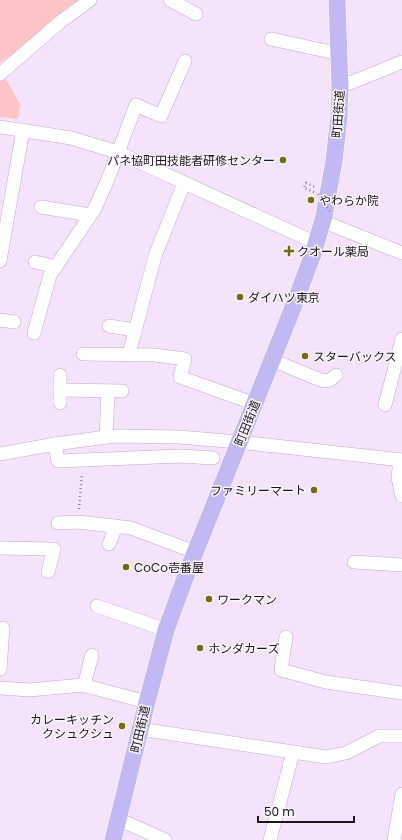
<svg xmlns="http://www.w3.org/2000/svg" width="402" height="840" font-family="Poppins,'Noto Sans JP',sans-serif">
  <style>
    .green { fill: #fdc4c6 }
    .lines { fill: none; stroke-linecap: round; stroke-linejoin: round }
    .minor-casing { stroke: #c2acca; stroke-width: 14 }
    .major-casing { stroke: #fff; stroke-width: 18 }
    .path { stroke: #938598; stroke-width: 2.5; stroke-dasharray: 1 3; stroke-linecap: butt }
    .minor { stroke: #fff; stroke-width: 13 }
    .major { stroke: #c2b9f4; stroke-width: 17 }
    .path-bridge { stroke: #938598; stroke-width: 2.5; stroke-dasharray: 1 3; stroke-linecap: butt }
    .poi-dot { fill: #766b05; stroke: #f9f5fb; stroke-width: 1.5 }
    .labels { text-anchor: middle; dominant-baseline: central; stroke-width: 3; stroke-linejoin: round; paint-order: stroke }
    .street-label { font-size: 12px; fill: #1c141f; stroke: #f9f5fb }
    .poi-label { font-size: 12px; fill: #1c141f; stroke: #f9f5fb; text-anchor: start }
  </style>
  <rect width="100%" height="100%" fill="#f5e2fb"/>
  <g class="green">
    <path d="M0,0H78L36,35L0,63Z"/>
    <path d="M5,78L20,104L18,119L0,117V82Z"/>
  </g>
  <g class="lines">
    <defs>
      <g id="minor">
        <path d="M170,0L196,14"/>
        <path d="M271,39L340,54"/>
        <path d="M0,74L60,22L90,0"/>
        <path d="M340,87L402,62"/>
        <path d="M0,127L71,138L117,152L316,243"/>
        <path d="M41,207L90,215"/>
        <path d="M322,221L402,253"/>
        <path d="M0,261L23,130"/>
        <path d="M35,262L56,267"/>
        <path d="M0,320L14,322"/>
        <path d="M109,326L135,330"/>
        <path d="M34,333L50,275L94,210L106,184L136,105L161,116L185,61"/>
        <path d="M83,354L155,355L185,359L180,377L255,404"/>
        <path d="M129,354L155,256L184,183"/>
        <path d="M272,360L323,381L330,380L336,375"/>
        <path d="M60,390L122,391"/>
        <path d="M60,403V375"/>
        <path d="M385,405L402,339"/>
        <path d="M106,437L108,391"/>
        <path d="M55,444L58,461L180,456L213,458"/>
        <path d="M0,454L55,444L106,437L118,436L179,437L239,442L402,460"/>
        <path d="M400,460L398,477L402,496"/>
        <path d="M58,523L78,522L131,528L195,552"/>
        <path d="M109,544L116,526"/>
        <path d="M0,548L54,549L48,572"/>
        <path d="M354,562L402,565"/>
        <path d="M97,606L166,630"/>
        <path d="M286,637L281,670L326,682L402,693"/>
        <path d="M0,669L3,628"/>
        <path d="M84,686L92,655"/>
        <path d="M0,688L30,690L82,685L147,702"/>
        <path d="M140,729L326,757L346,753L379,736H402"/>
        <path d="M118,819L165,840"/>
        <path d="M270,840L293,752"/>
        <path d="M394,840L402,794"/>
      </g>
      <path id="major" d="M113,840L147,702L166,630L188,570L292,310L313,254L324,216L334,161L339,117L340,87L337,0"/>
    </defs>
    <use href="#minor" class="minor-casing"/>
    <use href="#major" class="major-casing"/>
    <g class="path">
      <path d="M314,192L304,188L306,183L315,187"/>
      <path d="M79,509L82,473"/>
    </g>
    <use href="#minor" class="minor"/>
    <use href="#major" class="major"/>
    <path class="path-bridge" d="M318,194L331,213"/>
  </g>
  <g class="poi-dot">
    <circle cx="283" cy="160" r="4"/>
    <circle cx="311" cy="200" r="4"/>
    <path d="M287 245h4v4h4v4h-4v4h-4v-4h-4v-4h4z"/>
    <circle cx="240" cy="297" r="4"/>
    <circle cx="305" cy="356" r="4"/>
    <circle cx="314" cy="490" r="4"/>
    <circle cx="126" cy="567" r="4"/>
    <circle cx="209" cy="599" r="4"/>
    <circle cx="200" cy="648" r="4"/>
    <circle cx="122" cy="726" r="4"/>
  </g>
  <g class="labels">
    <g class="street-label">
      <text transform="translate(338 114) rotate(-86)">町田街道</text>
      <text transform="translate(247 423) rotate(-68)">町田街道</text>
      <text transform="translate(140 729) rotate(-77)">町田街道</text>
    </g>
    <g class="poi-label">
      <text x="275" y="160" text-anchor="end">パネ協町田技能者研修センター</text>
      <text x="319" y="200">やわらか院</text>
      <text x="297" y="251">クオール薬局</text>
      <text x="248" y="297">ダイハツ東京</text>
      <text x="313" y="356">スターバックス</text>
      <text x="306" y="490" text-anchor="end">ファミリーマート</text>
      <text x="134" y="567">CoCo壱番屋</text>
      <text x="217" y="599">ワークマン</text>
      <text x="208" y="648">ホンダカーズ</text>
      <text x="114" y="719" text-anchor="end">カレーキッチン<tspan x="114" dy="14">クシュクシュ</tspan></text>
    </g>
  </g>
  <path d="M258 816v6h96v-6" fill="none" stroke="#1c141f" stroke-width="2"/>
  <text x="264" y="816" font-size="12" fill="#1c141f" stroke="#f9f5fb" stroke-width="3" paint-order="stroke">50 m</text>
</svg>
